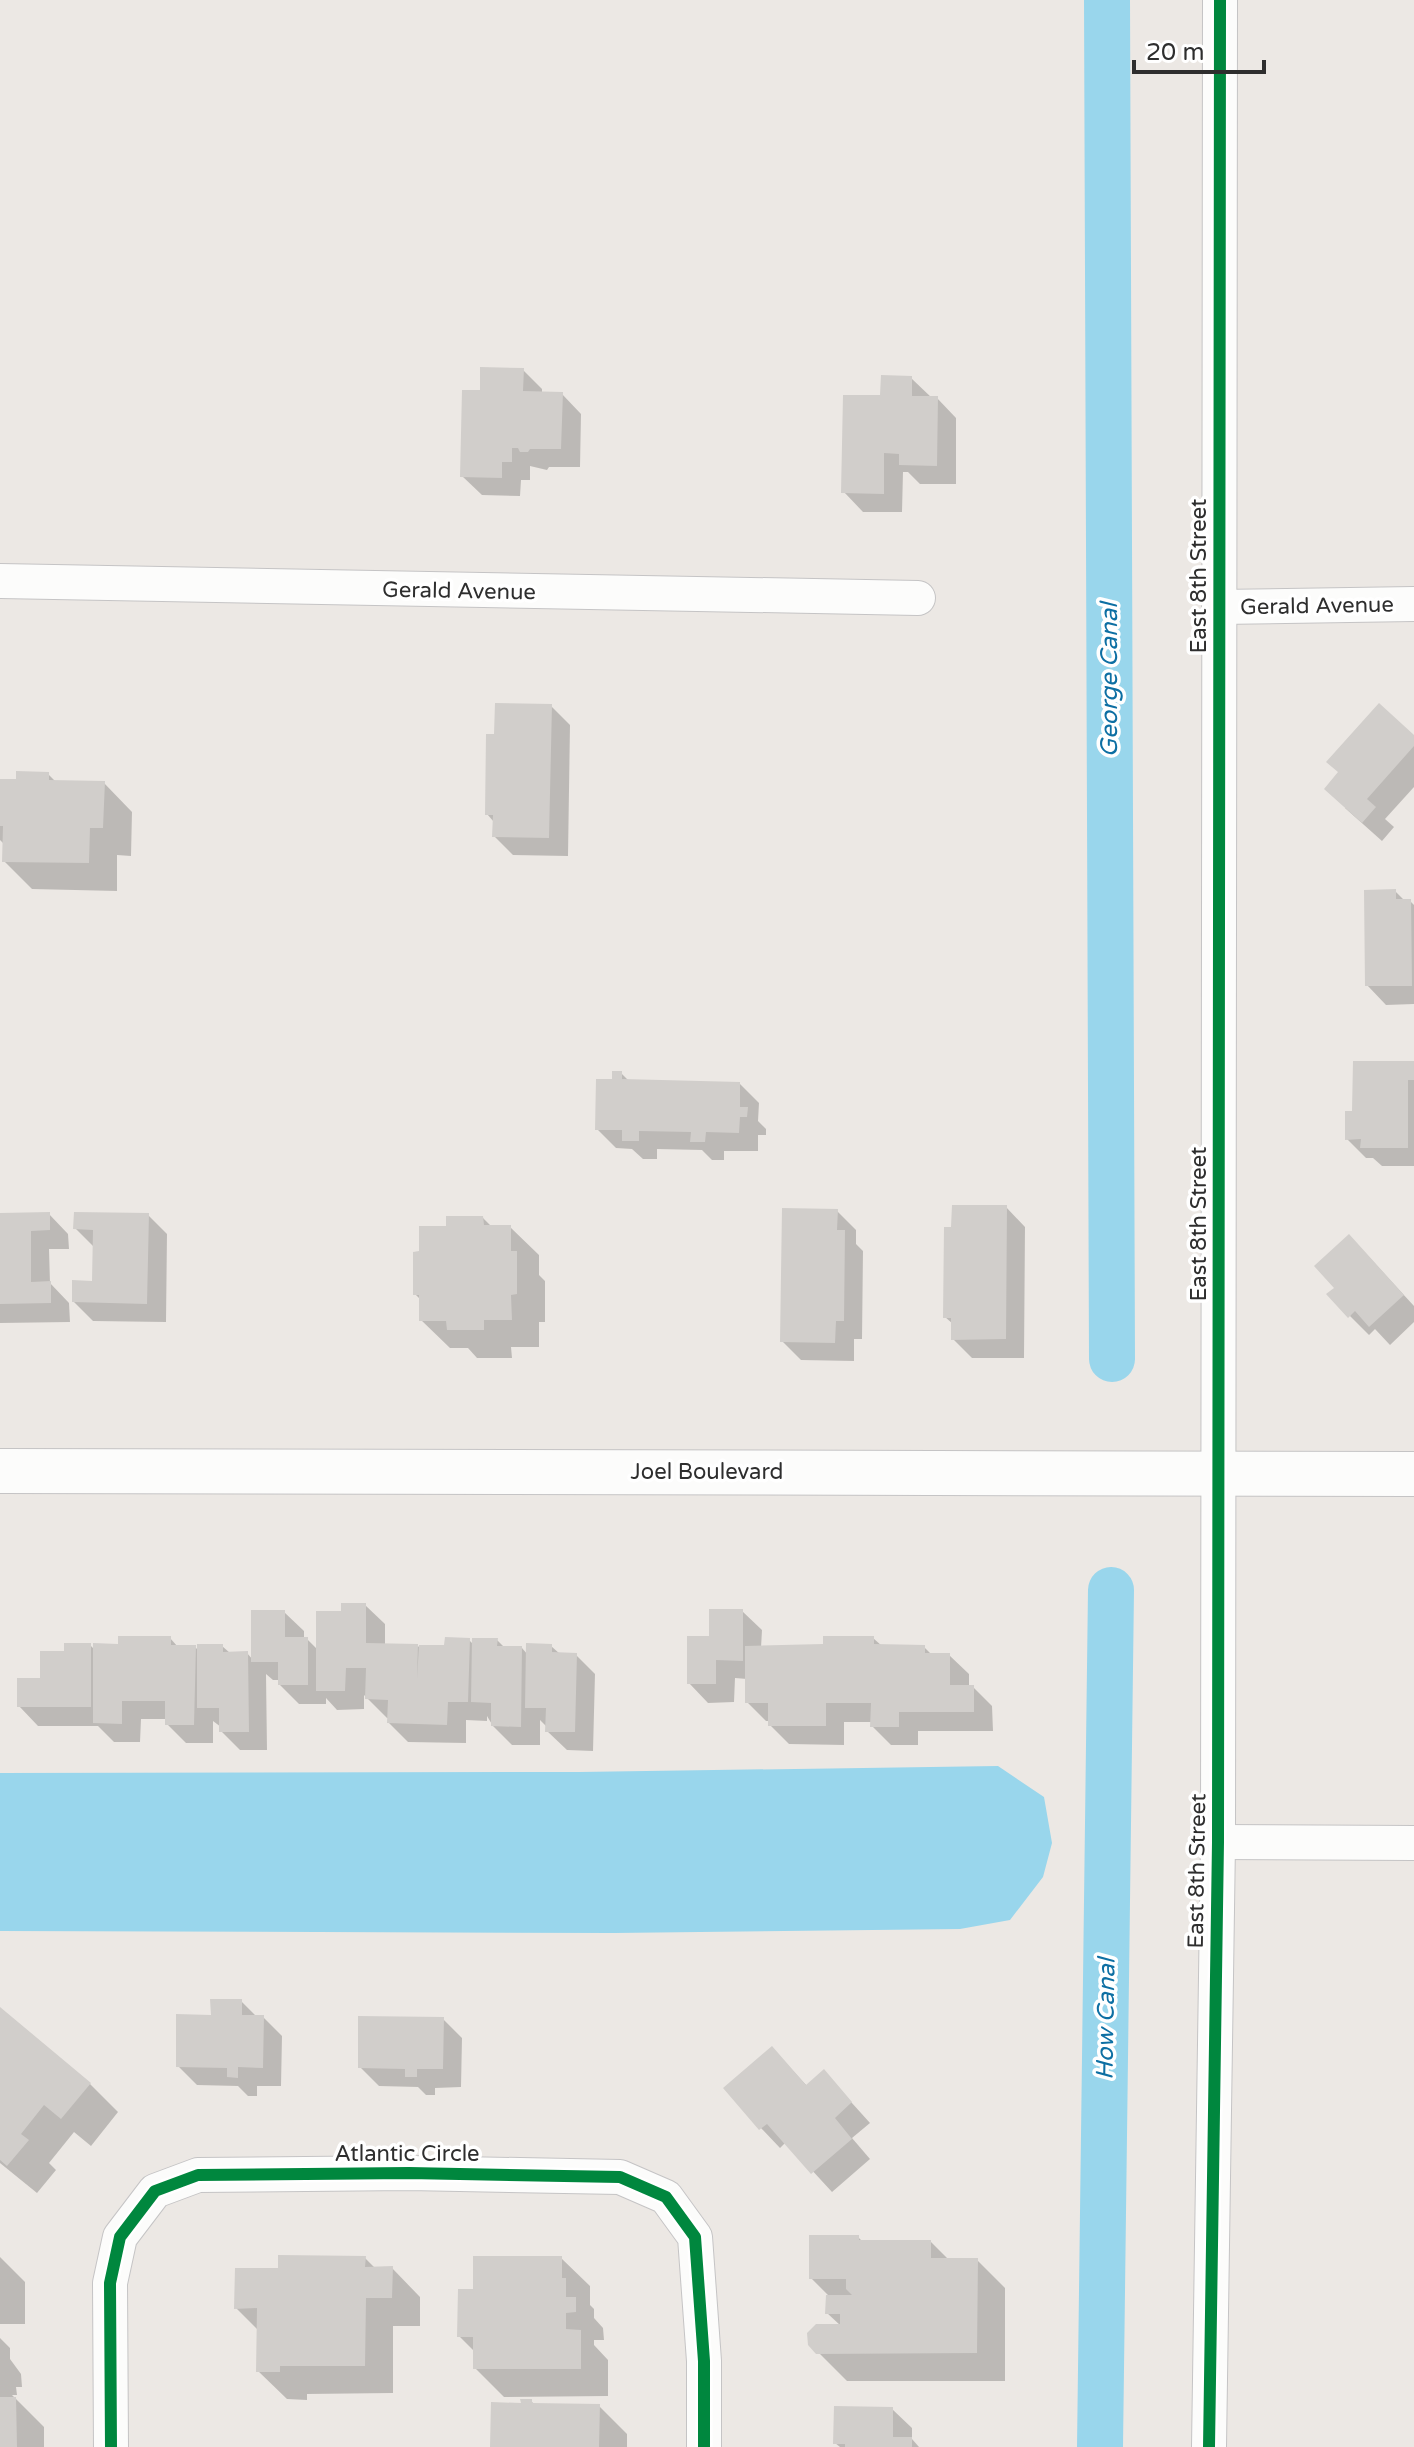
<svg xmlns="http://www.w3.org/2000/svg" width="1414" height="2447" font-family="'Varela Round',sans-serif">
  <style>
    .water { fill: #99d6ec }
    .shadow { fill: #0003 }
    .lines { fill: none; stroke-linecap: round; stroke-linejoin: round }
    .canal { stroke: #99d6ec; stroke-width: 46 }
    .building { fill: #d1cecb }
    .minor-casing { stroke: #c5c4c5; stroke-width: 36 }
    .secondary-casing { stroke: #c5c4c5; stroke-width: 46 }
    .minor { stroke: #fcfcfb; stroke-width: 34 }
    .secondary { stroke: #fcfcfb; stroke-width: 44 }
    .cycleway-casing { stroke: #fff; stroke-width: 17 }
    .cycleway { stroke: #00873e; stroke-width: 12 }
    .labels { text-anchor: middle; dominant-baseline: central; stroke-width: 7; stroke-linejoin: round; paint-order: stroke }
    .street-label { font-size: 22px; fill: #2e2e2e; stroke: #fff }
    .water-label { font-size: 24px; font-style: italic; fill: #0d6fa3; stroke: #fff }
  </style>
  <rect width="100%" height="100%" fill="#ece8e4"/>
  <path class="water" d="M998,1766L1044,1797L1052,1843L1043,1877L1010,1920L960,1929L614,1933L0,1931V1773L579,1772Z"/>
  <g class="shadow">
    <path d="M523,370L542,389V394H562L581,414L580,467H549L547,470L530,466V480H521L520,496L482,495L462,476L482,392Z"/>
    <path d="M911,378L932,398H937L956,418V484H920L908,472H903L902,512H863L844,492L882,397Z"/>
    <path d="M551,706L570,725L568,856L513,855L494,836V822L487,814Z"/>
    <path d="M1414,737V787L1385,819L1394,827L1382,841L1345,808Z"/>
    <path d="M48,774L56,782L104,783L132,812L131,856L117,855V891L32,889L4,861V844L0,840V781H18Z"/>
    <path d="M1395,891L1405,901H1410L1414,905V1004L1386,1005L1367,985Z"/>
    <path d="M1414,1063V1166H1382L1373,1158H1366L1347,1139L1354,1113Z"/>
    <path d="M621,1073L630,1082L739,1083L759,1103L758,1121L766,1129V1135H758V1151H724V1160H712L702,1150L657,1149V1159H643L632,1149L616,1148L597,1129L614,1081Z"/>
    <path d="M1006,1207L1025,1227L1024,1358H972L953,1339V1324L945,1317Z"/>
    <path d="M837,1211L856,1230V1244L863,1251L862,1339H854V1361L801,1360L782,1341Z"/>
    <path d="M49,1214L68,1234L69,1249H49L50,1283L69,1303L70,1322L0,1323V1215Z"/>
    <path d="M148,1215L167,1234L166,1322L93,1321L74,1302L94,1283L95,1248L75,1228Z"/>
    <path d="M483,1218L492,1227H510L539,1255V1275L545,1281V1322H539V1347H511L512,1358H477L468,1348H450L421,1320V1300L415,1294L421,1253L448,1228Z"/>
    <path d="M1368,1256L1414,1306V1322L1390,1345L1375,1329L1369,1335L1350,1316Z"/>
    <path d="M365,1605L385,1624V1646L445,1647L469,1640L474,1645L497,1640L505,1648H522L528,1655L551,1646L560,1654L576,1655L595,1674L593,1751L567,1750L547,1731L546,1726L540,1720V1745H512L493,1726L487,1716V1721L466,1720V1743L408,1742L389,1723V1718H387L364,1695V1709L337,1710L326,1698V1704H299L280,1685V1680H273L266,1674L267,1750H240L221,1731V1727L213,1721V1743H186L167,1724V1719H141L140,1742H114L98,1726H38L19,1706L66,1653L90,1645L95,1650L170,1638L178,1647H195L199,1651L222,1646L230,1653H247L253,1660L284,1612L304,1631V1639H307L318,1650L343,1613Z"/>
    <path d="M742,1611L762,1630L761,1648L825,1646L873,1638L882,1646L924,1647L932,1655H949L969,1674V1687H973L992,1706L993,1731H918V1745H891L872,1726V1722H844V1745L789,1744L770,1725V1721H766L747,1702V1679L735,1678L734,1702L708,1703L689,1683L711,1638Z"/>
    <path d="M241,2001L257,2017H263L282,2036L281,2086H257V2096H248L238,2086L197,2085L178,2066L213,2017Z"/>
    <path d="M0,2009L90,2084L118,2112L91,2146L74,2132L49,2163L56,2170L37,2193L0,2163Z"/>
    <path d="M443,2019L462,2038L461,2087L435,2088V2095H426L418,2087L379,2086L360,2067Z"/>
    <path d="M772,2048L807,2086L824,2072L870,2123L852,2138L870,2159L832,2192L786,2142L780,2148L761,2128Z"/>
    <path d="M858,2237L863,2242H931L949,2260H977L1005,2288V2381H847L810,2344L841,2326L827,2313L828,2295L811,2278Z"/>
    <path d="M0,2257L25,2282V2324H0Z"/>
    <path d="M365,2258L376,2269L392,2268L420,2297V2326H393V2393L307,2394V2400L287,2399L258,2371V2330L236,2308L280,2270Z"/>
    <path d="M561,2258L590,2286V2305L594,2309V2318L603,2328L604,2340H594V2345L608,2360V2396L504,2397L475,2368V2352L459,2336L475,2291Z"/>
    <path d="M0,2338L10,2348V2359L21,2374L22,2387H16L17,2395H12L44,2427V2447H0Z"/>
    <path d="M531,2401L535,2405L599,2406L627,2434V2447H492L523,2405Z"/>
    <path d="M892,2409L912,2428V2439L919,2447H840L835,2443Z"/>
  </g>
  <g class="lines">
    <g class="canal">
      <path d="M1107,0L1112,1359"/>
      <path d="M1100,2447L1111,1590"/>
    </g>
  </g>
  <g class="building">
    <path d="M480,367L524,368L523,391L563,392L561,449H530L528,452H520L518,448H512V462H502V478L460,477L462,390H480Z"/>
    <path d="M881,375L912,376V396H938L937,466L899,465V454L884,453V494L841,493L843,395H880Z"/>
    <path d="M495,703L552,704L549,838L492,837L493,815H485L486,734H494Z"/>
    <path d="M1379,703L1414,735V746L1367,799L1376,807L1362,823L1324,789L1338,772L1326,762Z"/>
    <path d="M16,771L49,772V780L105,781L103,828H90L89,863L2,862L3,826H0V779H16Z"/>
    <path d="M1396,889V899H1411L1412,986H1365L1364,890Z"/>
    <path d="M1353,1061H1414V1080H1408V1148H1360L1361,1139L1345,1140V1111H1352Z"/>
    <path d="M612,1071H622V1079L740,1082V1107H748L747,1117H740L739,1133L706,1132L705,1142H690L691,1132L639,1131V1141H622V1130H595L596,1079H612Z"/>
    <path d="M952,1205H1007L1006,1339L951,1340V1318H943L944,1227H951Z"/>
    <path d="M782,1208L838,1209L837,1230H845L844,1321H836L835,1343L780,1342Z"/>
    <path d="M50,1212V1230L31,1231V1282L51,1281V1303L0,1304V1213Z"/>
    <path d="M74,1212L149,1213L147,1304L72,1302V1280L92,1281L93,1230L73,1229Z"/>
    <path d="M446,1216H483L484,1225H511V1251H517V1294L511,1295L512,1320H484V1330H447L446,1321H419V1295H413V1252L419,1251V1226H446Z"/>
    <path d="M1349,1234L1404,1295L1369,1327L1355,1311L1348,1318L1326,1294L1334,1288L1314,1266Z"/>
    <path d="M341,1603H366V1643L418,1644L417,1679L419,1645H444L445,1637L470,1638L468,1702H448L447,1725L387,1723L388,1700L365,1699L366,1668H346L345,1691H316V1611H341Z"/>
    <path d="M709,1609H743V1661L716,1660V1684H687V1636H709Z"/>
    <path d="M251,1610H285V1637H308V1685H278V1662H251Z"/>
    <path d="M118,1636H171V1645H196L194,1725H165V1701H122V1724L93,1723V1643L118,1644Z"/>
    <path d="M823,1636H874V1644L925,1645V1653H950V1685H974V1712H899V1727H870L871,1703H826V1726H768V1703H745V1646L823,1644Z"/>
    <path d="M472,1638H498L497,1646H522L521,1727L491,1726V1703L471,1702Z"/>
    <path d="M64,1643H91V1707H17V1678H40V1651H64Z"/>
    <path d="M526,1643L552,1644V1652L577,1653L575,1732H545L546,1708H525Z"/>
    <path d="M197,1644H223V1652L248,1651L249,1732H219V1708H197Z"/>
    <path d="M210,1999H242V2015H264L263,2068L238,2067V2078L227,2077V2068L176,2067V2014L211,2015Z"/>
    <path d="M0,2007L91,2083L61,2119L44,2105L21,2134L29,2140L7,2166L0,2160Z"/>
    <path d="M358,2016L444,2017L443,2069H417V2077H405V2069L358,2068Z"/>
    <path d="M772,2046L806,2085L824,2069L852,2102L835,2118L852,2139L811,2174L767,2124L759,2130L723,2088Z"/>
    <path d="M809,2235H859V2240H931V2258H978L977,2353L816,2354L808,2345L807,2333L816,2324H840V2314H825L826,2295H852L846,2289V2279H809Z"/>
    <path d="M278,2255L366,2256L365,2267L393,2266L392,2298H366L365,2366H280V2372H256L257,2308L234,2309L235,2268H278Z"/>
    <path d="M473,2256H562V2278H566V2297H576V2312L566,2313V2329L581,2330V2369H473V2337H457L458,2289H473Z"/>
    <path d="M0,2397H16L17,2447H0Z"/>
    <path d="M520,2399H532V2403L600,2404L599,2447H490L491,2402L521,2403Z"/>
    <path d="M834,2406L893,2407V2437H912V2447H845V2444H833Z"/>
  </g>
  <g class="lines">
    <defs>
      <g id="minor">
        <path d="M0,581L918,598"/>
        <path d="M1219,607L1414,604"/>
        <path d="M1218,1842L1414,1843"/>
        <path d="M111,2447L110,2283L120,2237L155,2191L198,2175L409,2173L620,2177L666,2197L695,2237L704,2361V2447"/>
        <path d="M1209,2447L1218,1842L1220,0"/>
      </g>
      <path id="secondary" d="M0,1471L1414,1474"/>
    </defs>
    <use href="#minor" class="minor-casing"/>
    <use href="#secondary" class="secondary-casing"/>
    <use href="#minor" class="minor"/>
    <use href="#secondary" class="secondary"/>
    <defs>
      <g id="cycleway">
        <path d="M111,2447L110,2283L120,2237L155,2191L198,2175L409,2173L620,2177L666,2197L695,2237L704,2361V2447"/>
        <path d="M1209,2447L1218,1842L1220,0"/>
      </g>
    </defs>
    <use href="#cycleway" class="cycleway-casing"/>
    <use href="#cycleway" class="cycleway"/>
  </g>
  <g class="labels">
    <g class="street-label">
      <text transform="translate(1199 576) rotate(-90)">East 8th Street</text>
      <text transform="translate(459 591) rotate(1)">Gerald Avenue</text>
      <text transform="translate(1317 606) rotate(-1)">Gerald Avenue</text>
      <text transform="translate(1199 1224) rotate(-90)">East 8th Street</text>
      <text x="707" y="1472">Joel Boulevard</text>
      <text transform="translate(1197 1871) rotate(-89)">East 8th Street</text>
      <text x="407" y="2154">Atlantic Circle</text>
    </g>
    <g class="water-label">
      <text transform="translate(1109 680) rotate(-90)">George Canal</text>
      <text transform="translate(1106 2019) rotate(-89)">How Canal</text>
    </g>
  </g>
  <path d="M1134 60v12h130v-12" fill="none" stroke="#2e2e2e" stroke-width="4"/>
  <text x="1146" y="60" font-size="24" fill="#2e2e2e" stroke="#ffffff" stroke-width="6" paint-order="stroke">20 m</text>
</svg>
